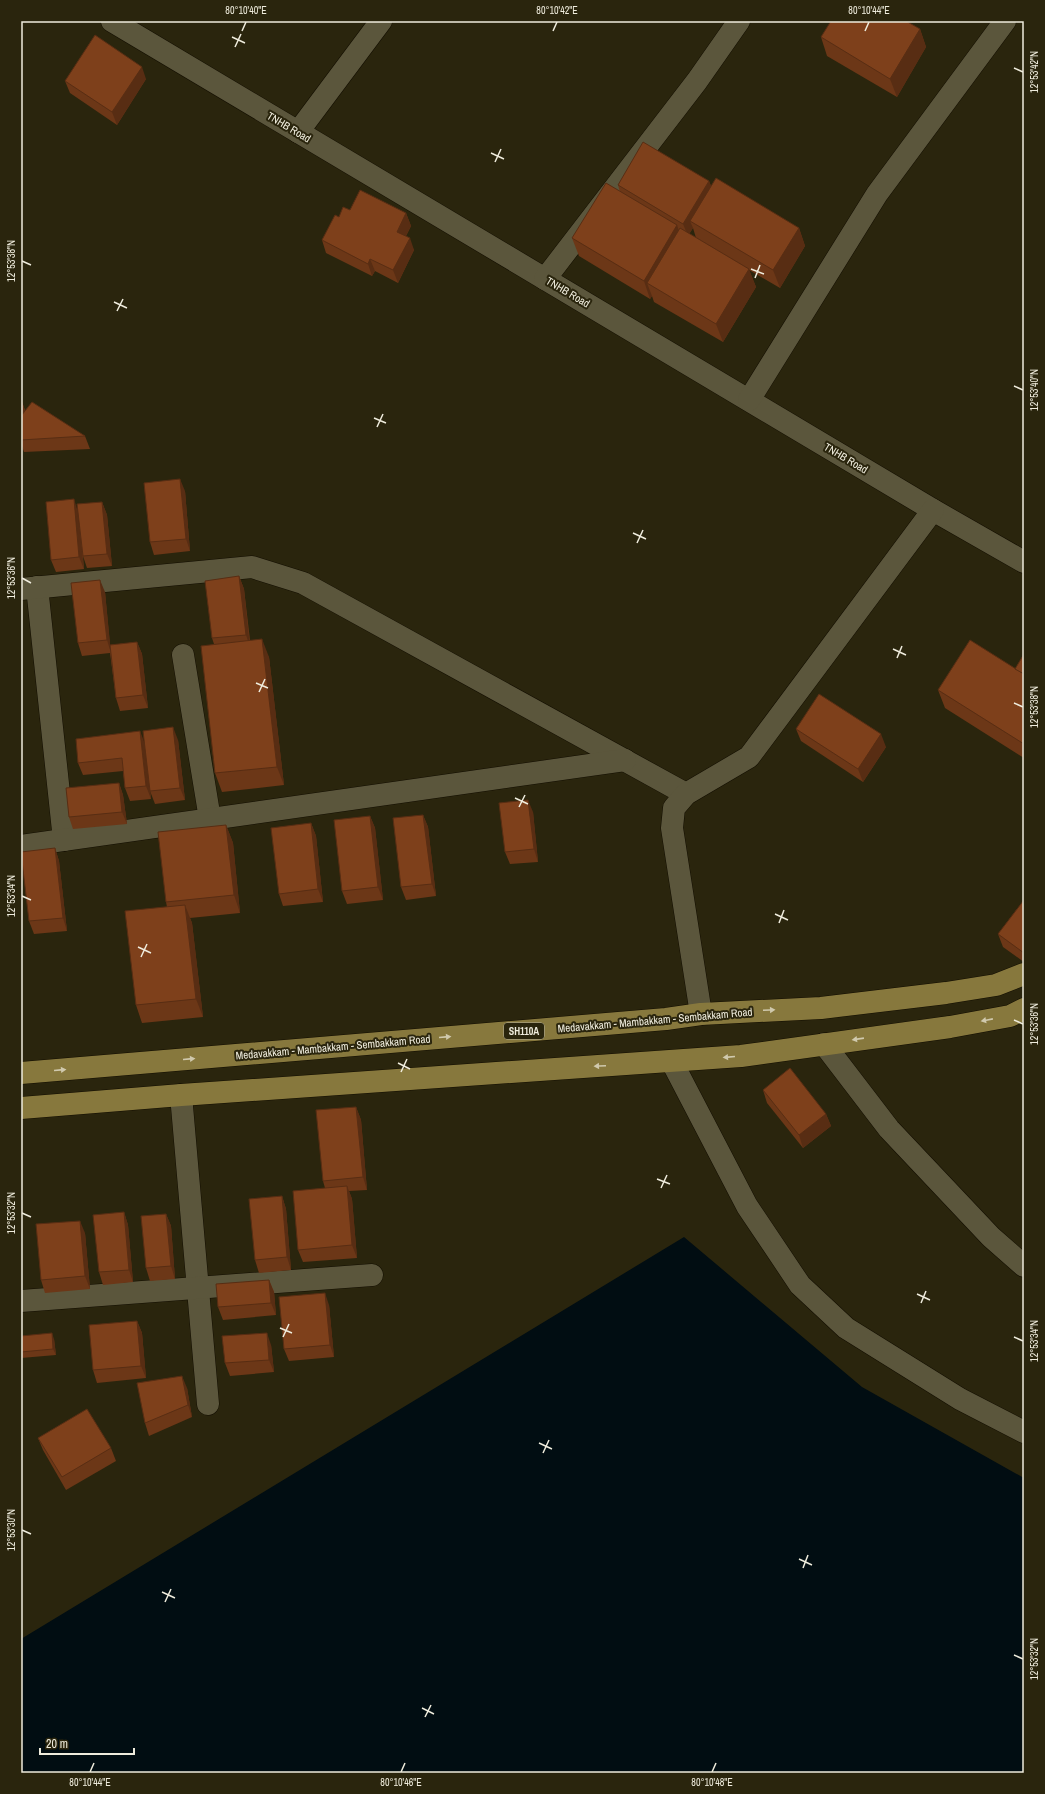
<svg xmlns="http://www.w3.org/2000/svg" width="1045" height="1794" font-family="'Archivo Narrow',sans-serif">
  <style>
    .water { fill: #010d12 }
    .lines { fill: none; stroke-linecap: round; stroke-linejoin: round }
    .street-casing { stroke: #130e00; stroke-width: 23 }
    .primary-casing { stroke: #130e00; stroke-width: 23 }
    .street { stroke: #5b563c; stroke-width: 22 }
    .primary { stroke: #87783d; stroke-width: 22 }
    .wall { fill: #6c3717; fill-rule: evenodd }
    .shaded-wall { fill: #582d13 }
    .building { fill: #7e401b; stroke: #582d13 }
    .oneway { fill: #d0c9ad }
    .ticks { fill: none; stroke: #efecdd; stroke-width: 1.5 }
    .labels { text-anchor: middle; dominant-baseline: central; stroke-width: 4; stroke-linejoin: round; paint-order: stroke }
    .shield { fill: #2a250d; stroke: #b4b09f; stroke-width: 1 }
    .shield-label { font-size: 10px; font-weight: bold; fill: #efecdd }
    .street-label { font-size: 11px; fill: #efecdd; stroke: #2a250d }
    .neatline { fill: none; stroke: #efecdd; stroke-width: 1.5 }
    .ticks-label { font-size: 10px; text-anchor: middle; fill: #efecdd }
  </style>
  <rect width="100%" height="100%" fill="#2a250d"/>
  <path class="water" d="M684,1237L862,1387L1024,1478V1773H21V1639Z"/>
  <g class="lines">
    <defs>
      <g id="street">
        <path d="M112,21L933,510L1024,562"/>
        <path d="M298,132L381,21"/>
        <path d="M545,279L697,81L739,21"/>
        <path d="M749,400L877,194L1005,21"/>
        <path d="M37,587L64,840"/>
        <path d="M21,589L252,567L303,583L686,794"/>
        <path d="M183,655L210,819"/>
        <path d="M21,846L625,760"/>
        <path d="M701,1014L672,828L674,808L686,794L749,757L933,510"/>
        <path d="M824,1044L889,1129L991,1237L1024,1266"/>
        <path d="M672,1062L747,1206L800,1285L846,1328L960,1399L1024,1432"/>
        <path d="M181,1095L208,1404"/>
        <path d="M21,1301L372,1275"/>
      </g>
      <g id="primary">
        <path d="M21,1073L666,1019L701,1014L821,1008L946,993L996,985L1024,974"/>
        <path d="M21,1108L181,1095L741,1056L950,1027L1010,1016L1024,1009"/>
      </g>
    </defs>
    <use href="#street" class="street-casing"/>
    <use href="#primary" class="primary-casing"/>
    <use href="#street" class="street"/>
    <use href="#primary" class="primary"/>
  </g>
  <g class="wall">
    <path d="M920,29L926,47L897,97L827,56L821,37Z"/>
    <path d="M146,79L117,125L70,93L65,81Z"/>
    <path d="M709,181L711,186L799,228L805,246L780,288L749,270L756,287L723,342L654,302L652,296L650,299L579,256L572,238L620,192L618,185ZM693,228L696,238L689,234Z"/>
    <path d="M350,210L406,213L411,226L406,236L414,250L398,283L375,271L372,276L326,253L322,240Z"/>
    <path d="M21,399L25,410L85,436L90,449L24,452L21,443Z"/>
    <path d="M185,491L190,551L154,555L150,542Z"/>
    <path d="M102,502L107,515L112,566L87,568L83,556L84,569L56,572L51,560Z"/>
    <path d="M239,576L244,589L250,640L269,657L284,785L222,792L215,773L214,644L212,638Z"/>
    <path d="M105,592L110,645L137,642L142,654L148,708L120,711L116,698L110,653L82,656L78,643Z"/>
    <path d="M1024,654V758L945,708L938,690L1015,669Z"/>
    <path d="M796,729L886,747L863,782L801,741Z"/>
    <path d="M178,740L185,800L155,804L150,791Z"/>
    <path d="M145,744L151,799L130,801L125,788L123,771L83,775L78,763Z"/>
    <path d="M119,783L123,795L127,824L73,829L69,817Z"/>
    <path d="M533,812L538,862L510,864L505,852Z"/>
    <path d="M423,815L428,827L436,896L406,900L401,887Z"/>
    <path d="M370,816L375,828L383,900L347,904L342,891Z"/>
    <path d="M311,823L316,836L323,902L283,906L279,894Z"/>
    <path d="M226,825L233,843L240,913L190,918L192,923L203,1017L142,1023L136,1005L167,907L166,902Z"/>
    <path d="M55,848L59,861L67,931L34,934L29,921Z"/>
    <path d="M1024,900V962L1003,947L998,934Z"/>
    <path d="M763,1090L826,1114L831,1126L803,1148L767,1103Z"/>
    <path d="M356,1107L361,1120L367,1190L349,1191L352,1199L357,1258L303,1262L298,1250L325,1188L323,1181Z"/>
    <path d="M282,1196L286,1209L291,1270L259,1273L255,1260Z"/>
    <path d="M124,1212L128,1225L133,1282L103,1285L99,1272Z"/>
    <path d="M166,1214L171,1226L175,1279L150,1281L146,1268Z"/>
    <path d="M85,1233L90,1289L45,1293L41,1280Z"/>
    <path d="M269,1280L274,1292L276,1315L223,1320L218,1307Z"/>
    <path d="M329,1305L334,1357L289,1361L284,1349Z"/>
    <path d="M137,1321L142,1333L146,1378L97,1383L93,1370Z"/>
    <path d="M21,1336L54,1339L56,1355L21,1358Z"/>
    <path d="M271,1345L274,1372L230,1376L225,1363Z"/>
    <path d="M187,1388L192,1417L149,1436L145,1423Z"/>
    <path d="M38,1438L111,1448L116,1461L66,1490L43,1450Z"/>
  </g>
  <g class="shaded-wall">
    <path d="M920,29L926,47L897,97L890,79Z"/>
    <path d="M142,67L146,79L117,125L112,112Z"/>
    <path d="M709,181L714,193L690,221L693,228L688,236L683,224Z"/>
    <path d="M406,213L411,226L402,244L397,232Z"/>
    <path d="M677,225L683,243L647,283L652,296L650,299L644,281Z"/>
    <path d="M799,228L805,246L780,288L773,270Z"/>
    <path d="M410,238L414,250L398,283L393,270Z"/>
    <path d="M370,259L375,271L372,276L368,264Z"/>
    <path d="M749,269L756,287L723,342L716,324Z"/>
    <path d="M21,399L25,411L21,419Z"/>
    <path d="M180,479L185,491L190,551L186,539Z"/>
    <path d="M74,499L78,512L84,569L79,557Z"/>
    <path d="M102,502L107,515L112,566L107,554Z"/>
    <path d="M239,576L244,589L250,647L246,635Z"/>
    <path d="M100,580L105,592L111,653L107,640Z"/>
    <path d="M262,639L269,657L284,785L277,767Z"/>
    <path d="M137,642L142,654L148,708L143,695Z"/>
    <path d="M173,727L178,740L185,800L180,788Z"/>
    <path d="M140,731L145,744L151,799L146,786Z"/>
    <path d="M881,734L886,747L863,782L858,769Z"/>
    <path d="M119,783L123,795L127,824L122,812Z"/>
    <path d="M528,800L533,812L538,862L534,849Z"/>
    <path d="M423,815L428,827L436,896L432,884Z"/>
    <path d="M370,816L375,828L383,900L378,887Z"/>
    <path d="M311,823L316,836L323,902L318,889Z"/>
    <path d="M226,825L233,843L240,913L234,895Z"/>
    <path d="M55,848L59,861L67,931L63,918Z"/>
    <path d="M185,905L192,923L203,1017L196,999Z"/>
    <path d="M356,1107L361,1120L367,1190L363,1177Z"/>
    <path d="M826,1114L831,1126L803,1148L799,1135Z"/>
    <path d="M347,1186L352,1199L357,1258L352,1245Z"/>
    <path d="M282,1196L286,1209L291,1270L287,1257Z"/>
    <path d="M124,1212L128,1225L133,1282L129,1270Z"/>
    <path d="M166,1214L171,1226L175,1279L171,1266Z"/>
    <path d="M80,1221L85,1233L90,1289L85,1276Z"/>
    <path d="M269,1280L274,1292L276,1315L271,1303Z"/>
    <path d="M325,1293L329,1305L334,1357L330,1345Z"/>
    <path d="M137,1321L142,1333L146,1378L141,1366Z"/>
    <path d="M52,1333L54,1339L56,1355L53,1349Z"/>
    <path d="M267,1333L271,1345L274,1372L269,1360Z"/>
    <path d="M182,1376L187,1388L192,1417L188,1405Z"/>
  </g>
  <g class="building">
    <path d="M831,21H906L920,29L890,79L821,37Z"/>
    <path d="M95,35L142,67L112,112L65,81Z"/>
    <path d="M643,142L709,181L683,224L618,185Z"/>
    <path d="M716,178L799,228L773,270L690,221Z"/>
    <path d="M606,183L677,225L644,281L572,238Z"/>
    <path d="M360,190L406,213L397,232L410,238L393,270L370,259L368,264L322,240L335,215L339,217L343,207L350,210Z"/>
    <path d="M680,228L749,269L716,324L647,283Z"/>
    <path d="M32,402L85,436L21,440V416Z"/>
    <path d="M180,479L186,539L150,542L144,483Z"/>
    <path d="M74,499L79,557L51,560L46,502Z"/>
    <path d="M102,502L107,554L83,556L77,504Z"/>
    <path d="M239,576L246,635L212,638L205,581Z"/>
    <path d="M100,580L107,640L78,643L71,583Z"/>
    <path d="M262,639L277,767L215,773L201,646Z"/>
    <path d="M970,640L1024,674V744L938,690Z"/>
    <path d="M137,642L143,695L116,698L110,645Z"/>
    <path d="M1024,654V674L1015,669Z"/>
    <path d="M819,694L881,734L858,769L796,729Z"/>
    <path d="M173,727L180,788L150,791L143,731Z"/>
    <path d="M140,731L146,786L125,788L122,758L78,763L76,739Z"/>
    <path d="M119,783L122,812L69,817L66,788Z"/>
    <path d="M528,800L534,849L505,852L499,803Z"/>
    <path d="M423,815L432,884L401,887L393,818Z"/>
    <path d="M370,816L378,887L342,891L334,820Z"/>
    <path d="M311,823L318,889L279,894L271,828Z"/>
    <path d="M226,825L234,895L166,902L158,832Z"/>
    <path d="M55,848L63,918L29,921L21,852Z"/>
    <path d="M1024,900V953L998,934Z"/>
    <path d="M185,905L196,999L136,1005L125,911Z"/>
    <path d="M790,1068L826,1114L799,1135L763,1090Z"/>
    <path d="M356,1107L363,1177L323,1181L316,1110Z"/>
    <path d="M347,1186L352,1245L298,1250L293,1191Z"/>
    <path d="M282,1196L287,1257L255,1260L249,1199Z"/>
    <path d="M124,1212L129,1270L99,1272L93,1215Z"/>
    <path d="M166,1214L171,1266L146,1268L141,1216Z"/>
    <path d="M80,1221L85,1276L41,1280L36,1224Z"/>
    <path d="M269,1280L271,1303L218,1307L216,1284Z"/>
    <path d="M325,1293L330,1345L284,1349L279,1297Z"/>
    <path d="M137,1321L141,1366L93,1370L89,1325Z"/>
    <path d="M52,1333L53,1349L21,1352V1336Z"/>
    <path d="M267,1333L269,1360L225,1363L222,1336Z"/>
    <path d="M182,1376L188,1405L145,1423L137,1383Z"/>
    <path d="M87,1409L111,1448L62,1477L38,1438Z"/>
  </g>
  <defs><path id="oneway-solid" d="M-6-.8H1V-3.2L6.5 0L1 3.2V.8H-6Z"/></defs>
  <g class="oneway">
    <use href="#oneway-solid" transform="translate(769 1010) rotate(-3)"/>
    <use href="#oneway-solid" transform="translate(987 1020) rotate(169)"/>
    <use href="#oneway-solid" transform="translate(445 1037) rotate(-5)"/>
    <use href="#oneway-solid" transform="translate(858 1039) rotate(172)"/>
    <use href="#oneway-solid" transform="translate(729 1057) rotate(175)"/>
    <use href="#oneway-solid" transform="translate(189 1059) rotate(-5)"/>
    <use href="#oneway-solid" transform="translate(600 1066) rotate(177)"/>
    <use href="#oneway-solid" transform="translate(60 1070) rotate(-5)"/>
  </g>
  <path class="ticks" d="M242,31L246,22M553,31L557,22M865,31L869,22M232,37L245,43M235,47L241,34M1014,68L1023,72M491,153L504,159M495,162L501,149M22,261L31,265M751,269L764,274M755,278L760,265M114,302L127,308M117,311L123,299M1014,386L1023,390M374,418L386,423M377,427L383,414M633,533L646,539M637,543L643,530M22,578L31,583M893,649L906,655M897,658L902,646M256,683L268,688M259,692L265,679M1014,703L1023,707M515,798L528,804M519,807L525,795M22,896L31,900M775,914L788,920M779,923L784,910M138,947L151,953M141,957L147,944M1014,1020L1023,1024M398,1063L410,1069M401,1072L407,1059M657,1179L670,1184M661,1188L667,1175M22,1213L31,1217M917,1294L930,1300M921,1303L926,1291M280,1328L292,1333M283,1337L289,1324M1014,1337L1023,1341M539,1443L552,1449M543,1453L549,1440M22,1530L31,1534M799,1559L812,1565M803,1568L808,1555M162,1592L175,1598M165,1602L171,1589M1014,1655L1023,1659M422,1708L434,1714M425,1717L431,1705M90,1772L94,1763M401,1772L405,1763M712,1772L716,1763"/>
  <g class="labels">
    <rect class="shield" x="504" y="1023" width="40" height="16" rx="3"/>
    <g class="shield-label">
      <text x="524" y="1031">SH110A</text>
    </g>
    <g class="street-label">
      <text transform="translate(289 127) rotate(31)">TNHB Road</text>
      <text transform="translate(568 292) rotate(31)">TNHB Road</text>
      <text transform="translate(846 458) rotate(31)">TNHB Road</text>
      <text transform="translate(655 1020) rotate(-5)">Medavakkam - Mambakkam - Sembakkam Road</text>
      <text transform="translate(333 1047) rotate(-5)">Medavakkam - Mambakkam - Sembakkam Road</text>
    </g>
  </g>
  <rect width="1045" height="1794" fill="none" stroke="#2a250d" stroke-width="44"/>
  <path d="M40 1748v6h94v-6" fill="none" stroke="#efecdd" stroke-width="2"/>
  <text x="46" y="1748" font-size="12" fill="#efecdd" stroke="#2a250d" stroke-width="3" paint-order="stroke">20 m</text>
  <rect x="22" y="22" width="1001" height="1750" class="neatline"/>
  <g class="ticks-label">
    <text x="246" y="14">80°10'40"E</text>
    <text x="557" y="14">80°10'42"E</text>
    <text x="869" y="14">80°10'44"E</text>
    <text transform="translate(1034 72) rotate(-90)" y="4">12°53'42"N</text>
    <text transform="translate(11 261) rotate(-90)" y="4">12°53'38"N</text>
    <text transform="translate(1034 390) rotate(-90)" y="4">12°53'40"N</text>
    <text transform="translate(11 578) rotate(-90)" y="4">12°53'36"N</text>
    <text transform="translate(1034 707) rotate(-90)" y="4">12°53'38"N</text>
    <text transform="translate(11 896) rotate(-90)" y="4">12°53'34"N</text>
    <text transform="translate(1034 1024) rotate(-90)" y="4">12°53'36"N</text>
    <text transform="translate(11 1213) rotate(-90)" y="4">12°53'32"N</text>
    <text transform="translate(1034 1341) rotate(-90)" y="4">12°53'34"N</text>
    <text transform="translate(11 1530) rotate(-90)" y="4">12°53'30"N</text>
    <text transform="translate(1034 1659) rotate(-90)" y="4">12°53'32"N</text>
    <text x="90" y="1786">80°10'44"E</text>
    <text x="401" y="1786">80°10'46"E</text>
    <text x="712" y="1786">80°10'48"E</text>
  </g>
</svg>
